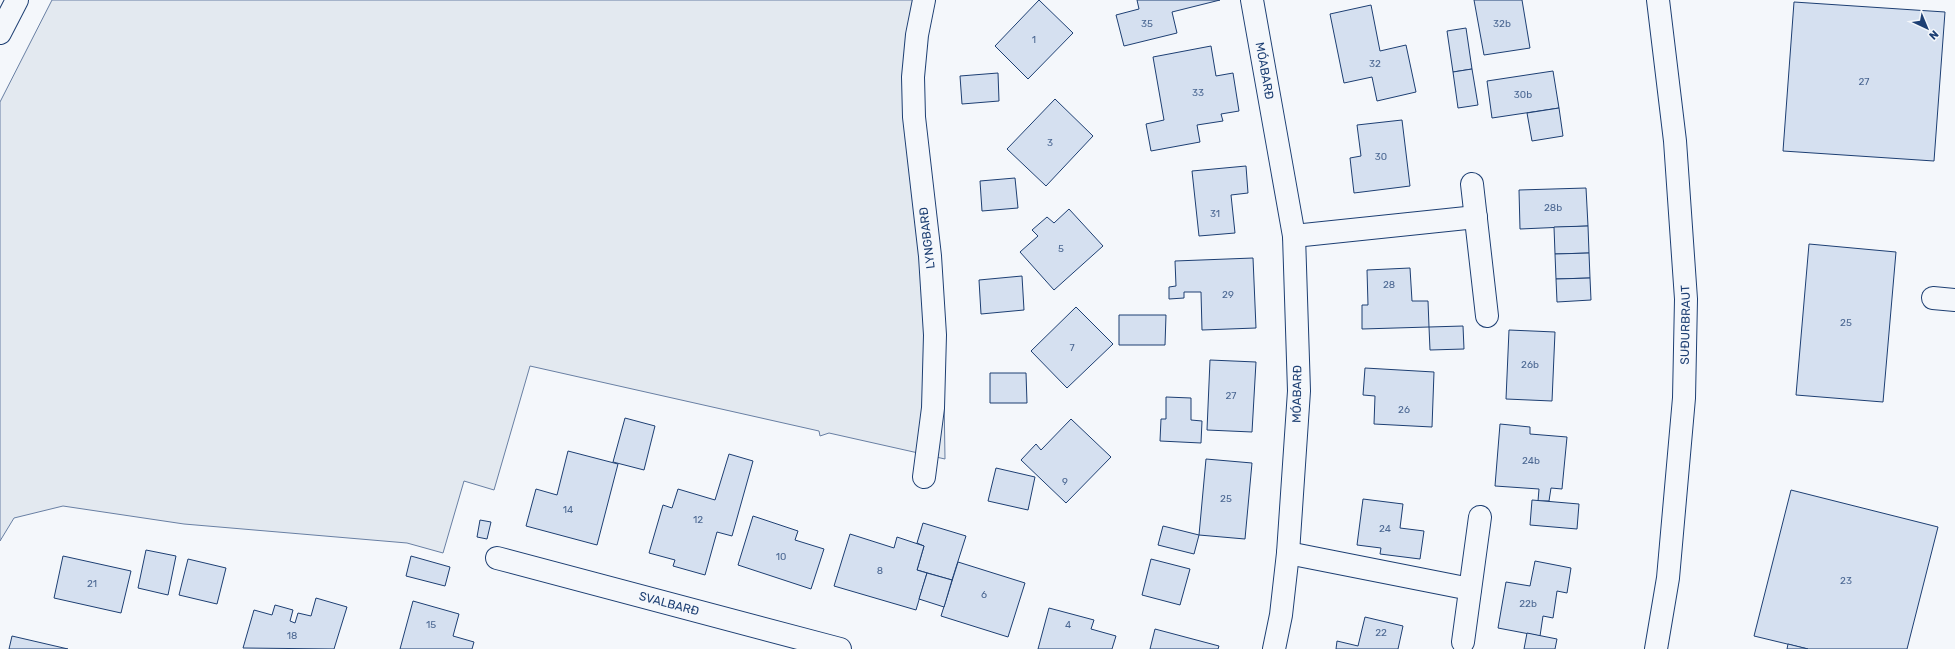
<svg xmlns="http://www.w3.org/2000/svg" width="1955" height="649" font-family="Rubik,sans-serif">
  <style>
    .green { fill: #e3e9f0; stroke: #687fa3 }
    .building { fill: #d5e0f0; stroke: #1d3f73 }
    .lines { fill: none; stroke-linecap: round; stroke-linejoin: round }
    .minor-casing { stroke: #1d3f73; stroke-width: 24 }
    .highway-casing { stroke: #1d3f73; stroke-width: 24 }
    .minor { stroke: #f4f7fb; stroke-width: 22 }
    .highway { stroke: #f4f7fb; stroke-width: 22 }
    .labels { text-anchor: middle; dominant-baseline: central; stroke-width: 3; stroke-linejoin: round; paint-order: stroke }
    .number-label { font-size: 10px; fill: #4b6792 }
    .street-label { font-size: 12px; fill: #1d3f73; stroke: #f4f7fb }
  </style>
  <rect width="100%" height="100%" fill="#f4f7fb"/>
  <path class="green" d="M52,0H922L903,68L943,328L945,459L829,433L820,436L819,431L530,366L494,490L464,481L443,553L407,543L184,524L63,506L14,518L0,541V102Z"/>
  <g class="building">
    <path d="M1039,0L1073,33L1028,79L995,46Z"/>
    <path d="M1137,0H1220L1172,12L1177,33L1124,46L1116,15L1139,9Z"/>
    <path d="M1474,0H1522L1530,48L1484,55Z"/>
    <path d="M1794,2L1945,12L1934,161L1783,151Z"/>
    <path d="M1371,5L1380,51L1406,45L1416,92L1377,101L1372,77L1344,83L1330,14Z"/>
    <path d="M1466,28L1472,69L1453,72L1447,31Z"/>
    <path d="M1211,46L1216,76L1233,73L1239,111L1221,114L1223,121L1197,125L1200,142L1151,151L1146,124L1164,120L1153,57Z"/>
    <path d="M1472,69L1478,105L1458,108L1453,72Z"/>
    <path d="M1553,71L1559,108L1492,118L1487,81Z"/>
    <path d="M998,73L999,101L962,104L960,76Z"/>
    <path d="M1055,99L1093,136L1046,186L1007,149Z"/>
    <path d="M1559,108L1563,136L1532,141L1527,113Z"/>
    <path d="M1402,120L1410,186L1354,193L1350,158L1361,156L1357,125Z"/>
    <path d="M1246,166L1248,193L1231,195L1235,233L1199,236L1192,171Z"/>
    <path d="M1015,178L1018,208L982,211L980,181Z"/>
    <path d="M1586,188L1588,226L1520,229L1519,190Z"/>
    <path d="M1069,209L1103,246L1054,290L1020,252L1038,236L1032,230L1047,217L1054,223Z"/>
    <path d="M1588,226L1589,253L1555,254L1554,227Z"/>
    <path d="M1809,244L1896,252L1883,402L1796,395Z"/>
    <path d="M1589,253L1590,278L1556,279L1555,254Z"/>
    <path d="M1253,258L1256,328L1202,330L1201,292H1184V298L1169,299V287L1176,286L1175,261Z"/>
    <path d="M1410,268L1412,301H1428L1429,327L1362,329V305H1368L1367,270Z"/>
    <path d="M1022,276L1024,310L981,314L979,280Z"/>
    <path d="M1590,278L1591,300L1557,302L1556,279Z"/>
    <path d="M1076,307L1113,344L1067,388L1031,351Z"/>
    <path d="M1119,315H1166L1165,345H1119Z"/>
    <path d="M1463,326L1464,349L1430,350L1429,327Z"/>
    <path d="M1509,330L1555,332L1552,401L1506,399Z"/>
    <path d="M1210,360L1256,362L1252,432L1207,430Z"/>
    <path d="M1365,368L1434,372L1432,427L1374,424L1375,396L1363,395Z"/>
    <path d="M990,373H1026L1027,403H990Z"/>
    <path d="M1166,397L1191,398V420L1202,421L1201,443L1160,441L1161,419H1166Z"/>
    <path d="M625,418L655,426L644,470L613,462Z"/>
    <path d="M1071,419L1111,457L1066,503L1021,460L1036,444L1041,450Z"/>
    <path d="M1500,424L1530,427V434L1567,437L1562,489L1551,488L1549,501H1538L1539,489L1495,486Z"/>
    <path d="M568,451L618,464L597,545L526,526L536,489L557,495Z"/>
    <path d="M729,454L753,461L732,536L717,532L705,575L673,566L675,560L649,553L663,505L672,508L678,489L715,500Z"/>
    <path d="M1206,459L1252,463L1245,539L1199,535Z"/>
    <path d="M996,468L1035,477L1028,510L988,501Z"/>
    <path d="M1791,490L1938,527L1907,649H1808L1754,636Z"/>
    <path d="M1363,499L1403,504L1400,528L1424,531L1420,559L1380,554L1381,548L1357,545Z"/>
    <path d="M1532,500L1579,504L1577,529L1530,525Z"/>
    <path d="M753,516L798,531L795,540L824,549L811,589L738,565Z"/>
    <path d="M480,520L491,522L487,539L477,537Z"/>
    <path d="M923,523L966,536L952,580L917,570L924,546L917,543Z"/>
    <path d="M1163,526L1199,535L1194,554L1158,545Z"/>
    <path d="M850,534L894,548L897,537L924,546L917,570L927,573L916,610L834,586Z"/>
    <path d="M146,550L176,556L168,595L138,588Z"/>
    <path d="M63,556L131,571L121,613L54,598Z"/>
    <path d="M411,556L450,567L445,586L406,576Z"/>
    <path d="M188,559L226,568L217,604L179,595Z"/>
    <path d="M1151,559L1190,569L1180,605L1142,595Z"/>
    <path d="M1535,561L1571,568L1567,593L1557,591L1553,618L1543,616L1540,636L1498,628L1506,582L1530,586Z"/>
    <path d="M958,562L1025,583L1008,637L941,616Z"/>
    <path d="M927,573L952,580L944,607L919,599Z"/>
    <path d="M316,598L347,607L334,649L243,648L254,610L272,615L275,605L293,610L290,621L295,623L298,613L311,616Z"/>
    <path d="M413,601L459,614L453,636L474,642L472,649H400Z"/>
    <path d="M1049,608L1094,620L1091,629L1116,636L1112,649H1038Z"/>
    <path d="M1365,617L1403,626L1398,649H1336L1337,641L1358,646Z"/>
    <path d="M1155,629L1219,646L1218,649H1150Z"/>
    <path d="M1527,633L1557,639L1555,649H1524Z"/>
    <path d="M12,636L68,649H9Z"/>
    <path d="M1788,644L1808,649H1787Z"/>
  </g>
  <g class="lines">
    <defs>
      <g id="minor">
        <path id="s1" d="M1252,0L1294,236L1299,391L1288,553L1281,615L1274,649"/>
        <path d="M1472,184L1487,316"/>
        <path d="M1294,236L1476,217"/>
        <path d="M1933,298L1955,300"/>
        <path d="M924,477L933,408L935,335L930,256L914,117L913,77L917,35L924,0"/>
        <path d="M1288,553L1470,589"/>
        <path id="s2" d="M497,558L840,649"/>
        <path d="M1463,642L1480,517"/>
        <path id="s3" d="M1656,649L1668,578L1684,398L1686,299L1675,141L1658,0"/>
      </g>
      <path id="highway" d="M0,33L17,0"/>
    </defs>
    <use href="#minor" class="minor-casing"/>
    <use href="#highway" class="highway-casing"/>
    <use href="#minor" class="minor"/>
    <use href="#highway" class="highway"/>
  </g>
  <g class="labels">
    <g class="number-label">
      <text x="1147" y="24">35</text>
      <text x="1502" y="24">32b</text>
      <text x="1034" y="40">1</text>
      <text x="1375" y="64">32</text>
      <text x="1864" y="82">27</text>
      <text x="1198" y="93">33</text>
      <text x="1523" y="95">30b</text>
      <text x="1050" y="143">3</text>
      <text x="1381" y="157">30</text>
      <text x="1553" y="208">28b</text>
      <text x="1215" y="214">31</text>
      <text x="1061" y="249">5</text>
      <text x="1389" y="285">28</text>
      <text x="1228" y="295">29</text>
      <text x="1846" y="323">25</text>
      <text x="1072" y="348">7</text>
      <text x="1530" y="365">26b</text>
      <text x="1231" y="396">27</text>
      <text x="1404" y="410">26</text>
      <text x="1531" y="461">24b</text>
      <text x="1065" y="482">9</text>
      <text x="1226" y="499">25</text>
      <text x="568" y="510">14</text>
      <text x="698" y="520">12</text>
      <text x="1385" y="529">24</text>
      <text x="781" y="557">10</text>
      <text x="880" y="571">8</text>
      <text x="1846" y="581">23</text>
      <text x="92" y="584">21</text>
      <text x="984" y="595">6</text>
      <text x="1528" y="604">22b</text>
      <text x="431" y="625">15</text>
      <text x="1068" y="625">4</text>
      <text x="1381" y="633">22</text>
      <text x="292" y="636">18</text>
    </g>
    <g class="street-label">
      <text stroke="none"><textPath href="#s1" startOffset="72">MÓABARÐ</textPath></text>
      <text transform="translate(927 238) rotate(-97)">LYNGBARÐ</text>
      <text stroke="none"><textPath href="#s3" startOffset="326">SUÐURBRAUT</textPath></text>
      <text transform="translate(1297 394) rotate(-89)">MÓABARÐ</text>
      <text stroke="none"><textPath href="#s2" startOffset="178">SVALBARÐ</textPath></text>
    </g>
  </g>
  <g transform="translate(1927 28) rotate(136)" stroke="#f4f7fb" stroke-width="3" paint-order="stroke">
  <path d="M0-3L7 15L0 10L-7 15Z" fill="#1d3f73"/>
  <text y="-6" font-size="11" font-weight="bold" text-anchor="middle" fill="#1d3f73">N</text>
  </g>
</svg>
